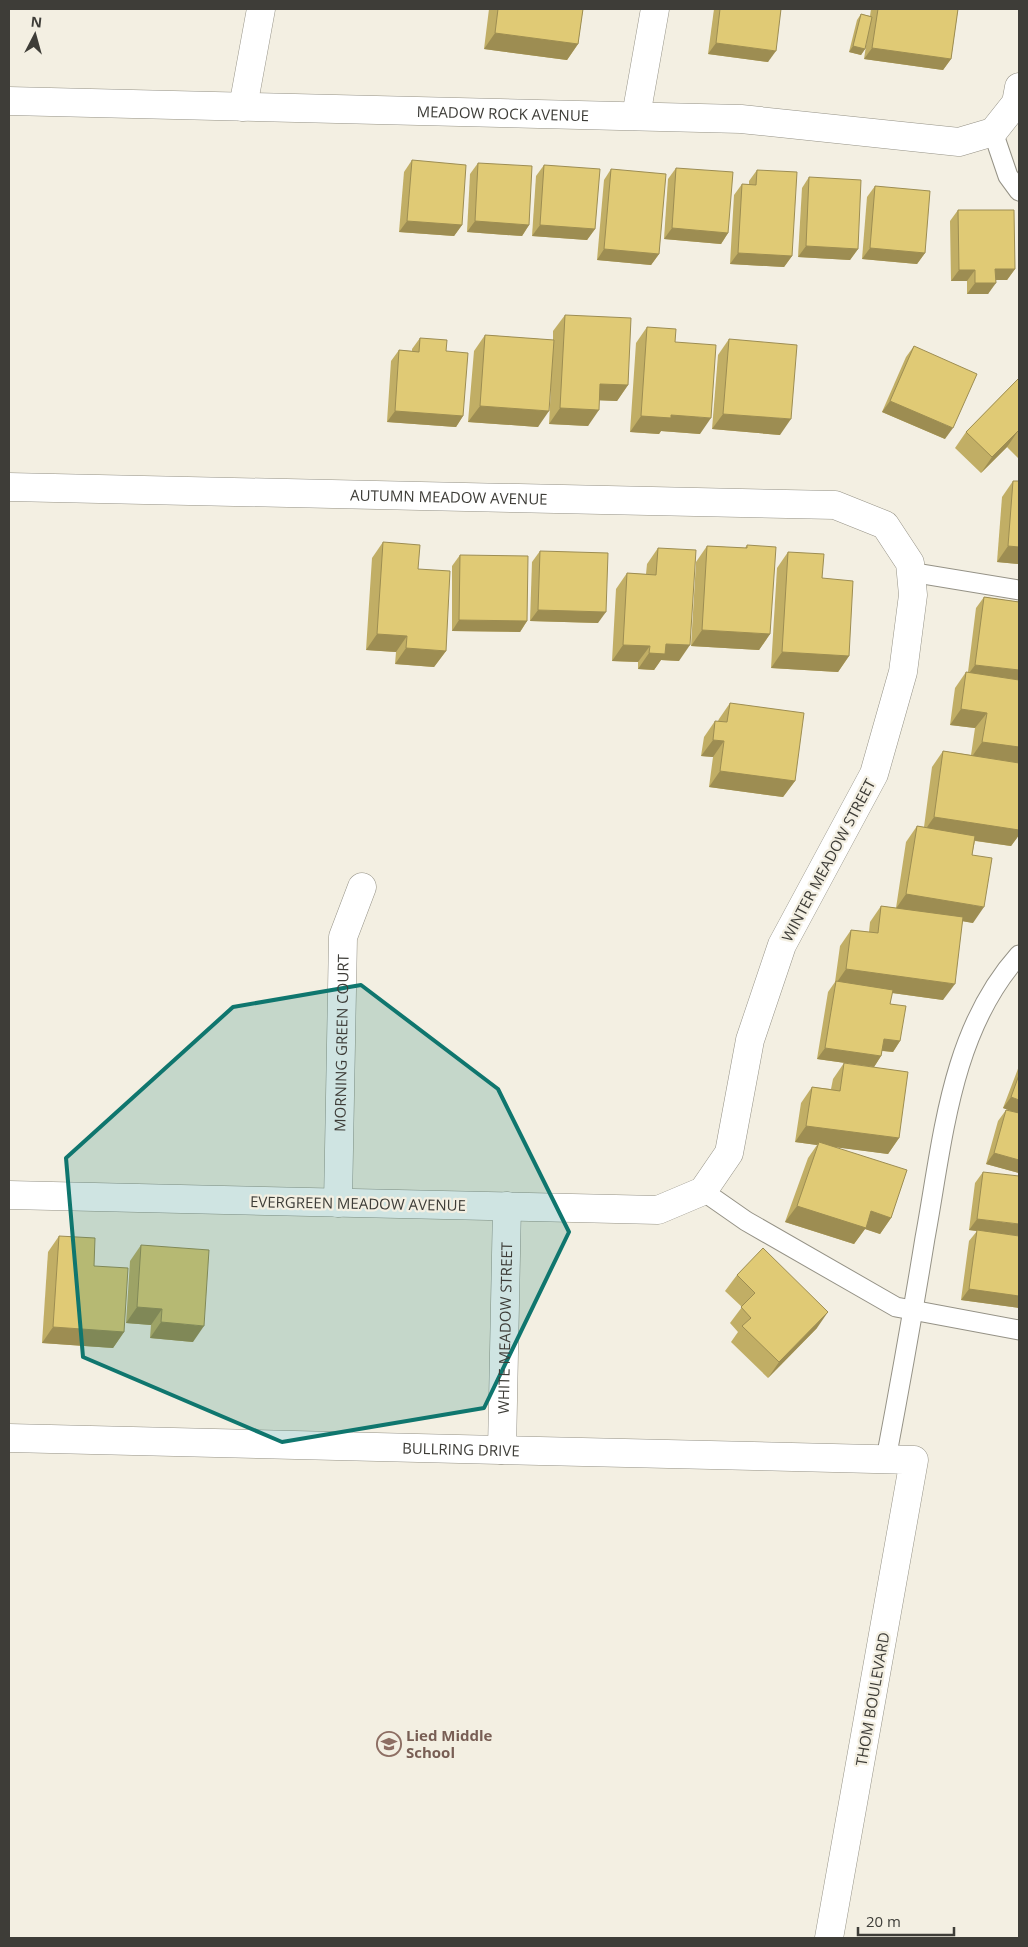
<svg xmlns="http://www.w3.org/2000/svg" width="1028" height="1947" font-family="'Open Sans',sans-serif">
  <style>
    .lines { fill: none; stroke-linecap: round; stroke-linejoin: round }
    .service-casing { stroke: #959286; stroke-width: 21 }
    .minor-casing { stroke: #959286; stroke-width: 29 }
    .service { stroke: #fff; stroke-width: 19 }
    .minor { stroke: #fff; stroke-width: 28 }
    .wall { fill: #c1ae65 }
    .shaded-wall { fill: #9d8d52 }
    .building { fill: #e0ca75; stroke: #9d8d52 }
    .marked { fill: #0f766e; fill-opacity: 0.2; stroke: #0f766e; stroke-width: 4; stroke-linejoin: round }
    .labels { text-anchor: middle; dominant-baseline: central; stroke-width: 4.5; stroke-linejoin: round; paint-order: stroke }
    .street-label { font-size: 15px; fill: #3e3d38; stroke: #f3efe2 }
    .education-label { font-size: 15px; font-weight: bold; fill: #785e54; stroke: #f3efe2; text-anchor: start }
  </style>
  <rect width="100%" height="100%" fill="#f3efe2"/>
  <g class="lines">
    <defs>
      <g id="service">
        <path d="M993,132L1008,176L1019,191"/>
        <path d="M910,572L1019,590"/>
        <path d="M703,1191L746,1221L896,1307L1019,1330"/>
        <path d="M886,1459C900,1385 913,1312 925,1238C943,1141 950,1032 1019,955"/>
      </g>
      <g id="minor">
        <path id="s1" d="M9,101L741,119L959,142L993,132L1016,103L1019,87"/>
        <path d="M243,107L261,9"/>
        <path d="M636,116L655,9"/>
        <path id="s2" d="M9,487L835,505L885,525L910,563L913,595L903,672L874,774L782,945L750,1040L729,1153L703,1191L658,1210L9,1195"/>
        <path id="s3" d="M338,1203L343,937L362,887"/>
        <path id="s4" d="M9,1438L914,1460L829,1938"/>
        <path id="s5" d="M502,1450L507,1206"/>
      </g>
    </defs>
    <use href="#service" class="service-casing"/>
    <use href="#minor" class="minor-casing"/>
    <use href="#service" class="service"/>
    <use href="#minor" class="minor"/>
  </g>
  <g class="wall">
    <path d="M489,9H583L578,44L567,60L484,49Z"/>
    <path d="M714,9H781L768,62L708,54Z"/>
    <path d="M871,9H958L951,59L943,70L864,59L867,39L865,49L861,55L849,52L857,20L861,14L870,16Z"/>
    <path d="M412,160L462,225L454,236L399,232L404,172Z"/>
    <path d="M478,163L529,225L522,236L467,232L470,174Z"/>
    <path d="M544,165L595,229L587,240L532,236L536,176Z"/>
    <path d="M676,168L728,233L721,244L664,239L668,179Z"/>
    <path d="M611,169L659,254L651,265L597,260L604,180Z"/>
    <path d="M757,170L792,256L784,267L730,264L734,195L742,184H749V181Z"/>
    <path d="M809,177L858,249L850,260L798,257L802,188Z"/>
    <path d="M875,186L925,253L917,264L862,259L867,197Z"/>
    <path d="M958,210L1015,269L1007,280H996L988,294H967V281H951L950,221Z"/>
    <path d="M565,315L628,385L617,401L599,400L588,426L549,424L551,386L538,427L468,422L474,351L485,335L553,340V331Z"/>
    <path d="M647,327L675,342L700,434L661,431L659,434L630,432L636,343Z"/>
    <path d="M420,338L446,351L463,416L456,427L387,422L391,361L399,350L412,351V349Z"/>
    <path d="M729,339L780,435L712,429L718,355Z"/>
    <path d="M914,346L945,439L882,412L906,357Z"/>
    <path d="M1019,378V459L1007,447L981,473L955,448L966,432Z"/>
    <path d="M1013,481L1019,564L997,562L1002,497Z"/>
    <path d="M383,542L418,569L446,651L434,667L395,664L396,652L366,650L372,558Z"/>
    <path d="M747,545L770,634L759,650L691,646L696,562L707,546L745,548Z"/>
    <path d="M658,548L679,661L661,660L654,670L638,669V662L612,661L616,589L627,573L646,574L647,564Z"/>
    <path d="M540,551L598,623L530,621L532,562Z"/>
    <path d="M788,552L849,656L838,672L771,668L777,568Z"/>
    <path d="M460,555L527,621L520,632L452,631V566Z"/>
    <path d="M984,597L1019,602V835L1011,846L975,841L972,855L973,923L963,921L943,1000L892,993L890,1004L900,1041L893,1052L882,1051L881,1056L874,1067L817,1059L828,992L835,982L840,946L851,930L869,932L870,922L881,906L896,908L906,842L917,826L924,827L932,767L943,751L971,755L975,728L950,725L955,688L966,672H968L976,608Z"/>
    <path d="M730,703L795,781L783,797L709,787L713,757L701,756L704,737L715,721H718L719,719Z"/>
    <path d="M844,1063L899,1138L888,1154L836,1147L891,1218L880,1234L865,1229L854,1244L785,1222L808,1158L817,1145L795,1142L801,1103L812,1087L831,1089L833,1079Z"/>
    <path d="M1019,1066V1173L986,1164L998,1121L1006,1110L1014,1112L1003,1108Z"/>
    <path d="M983,1172L1019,1308L961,1300L969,1241L977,1231L969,1230L975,1183Z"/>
    <path d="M59,1236L124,1332L113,1348L42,1343L48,1252Z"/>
    <path d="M141,1245L193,1342L150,1338L151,1325L126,1323L130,1261Z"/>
    <path d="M737,1275L817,1328L768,1378L731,1342L738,1332L730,1323L742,1307L725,1291Z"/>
  </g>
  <g class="shaded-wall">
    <path d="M495,33L578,44L567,60L484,49Z"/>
    <path d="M716,43L776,51L768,62L708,54Z"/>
    <path d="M853,46L865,49L861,55L849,52Z"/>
    <path d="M872,48L951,59L943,70L864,59Z"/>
    <path d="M407,221L462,225L454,236L399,232Z"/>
    <path d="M475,221L529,225L522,236L467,232Z"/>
    <path d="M540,225L595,229L587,240L532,236Z"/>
    <path d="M672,228L728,233L721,244L664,239Z"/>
    <path d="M806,246L858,249L850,260L798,257Z"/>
    <path d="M870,248L925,253L917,264L862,259Z"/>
    <path d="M604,249L659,254L651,265L597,260Z"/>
    <path d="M738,253L792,256L784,267L730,264Z"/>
    <path d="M995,269H1015L1007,280H988Z"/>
    <path d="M959,270H975L967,281H951Z"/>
    <path d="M975,283H996L988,294H967Z"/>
    <path d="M600,384L628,385L617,401L589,400Z"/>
    <path d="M890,401L953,428L945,439L882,412Z"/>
    <path d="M480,406L549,411L538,427L468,422Z"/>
    <path d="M560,408L599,410L588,426L549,424Z"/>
    <path d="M395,411L463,416L456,427L387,422Z"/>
    <path d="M723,414L791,419L780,435L712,429Z"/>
    <path d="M671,415L711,418L700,434L661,431L659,434L630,432L641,416Z"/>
    <path d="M1018,431L1007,447L981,473L992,457Z"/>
    <path d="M1008,546L1019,547V564L997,562Z"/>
    <path d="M538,610L606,612L598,623L530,621Z"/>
    <path d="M459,620L527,621L520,632L452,631Z"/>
    <path d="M702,630L770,634L759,650L691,646Z"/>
    <path d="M377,634L407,636L396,652L366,650Z"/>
    <path d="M666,644L690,645L679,661L661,660L654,670L638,669L649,653Z"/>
    <path d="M623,645L650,646L638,662L612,661Z"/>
    <path d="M406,648L446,651L434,667L395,664Z"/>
    <path d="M782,652L849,656L838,672L771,668Z"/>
    <path d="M975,665L1019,670V682L967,676Z"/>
    <path d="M961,709L987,713L975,728L950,725Z"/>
    <path d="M713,740L724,741L713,757L701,756Z"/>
    <path d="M982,742L1019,747V765L971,758Z"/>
    <path d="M720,771L795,781L783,797L709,787Z"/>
    <path d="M934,817L1019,830V835L1011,846L923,833Z"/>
    <path d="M906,894L984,907L973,923L895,910Z"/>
    <path d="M846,969L955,984L943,1000L835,985Z"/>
    <path d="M884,1039L900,1041L893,1052L876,1050Z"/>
    <path d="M825,1048L881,1056L874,1067L817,1059Z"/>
    <path d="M1011,1097L1019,1100V1114L1003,1108Z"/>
    <path d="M806,1126L899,1138L888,1154L818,1145L819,1142L817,1145L795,1142Z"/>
    <path d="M994,1153L1019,1160V1173L986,1164Z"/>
    <path d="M797,1206L871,1211L891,1218L880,1234L865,1229L854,1244L785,1222Z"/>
    <path d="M977,1219L1019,1224V1236L969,1230Z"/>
    <path d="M969,1289L1019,1296V1308L961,1300Z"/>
    <path d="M137,1307L162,1309L151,1325L126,1323Z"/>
    <path d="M828,1312L817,1328L768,1378L779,1362Z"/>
    <path d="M161,1322L204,1326L193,1342L150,1338Z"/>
    <path d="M53,1327L124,1332L113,1348L42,1343Z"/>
  </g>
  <g class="building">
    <path d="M498,9H583L578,44L495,33Z"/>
    <path d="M720,9H781L776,51L716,43Z"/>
    <path d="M878,9H958L951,59L872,48Z"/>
    <path d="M861,14L872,17L865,49L853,46Z"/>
    <path d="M412,160L466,165L462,225L407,221Z"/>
    <path d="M478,163L532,166L529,225L475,221Z"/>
    <path d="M544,165L600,169L595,229L540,225Z"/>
    <path d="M676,168L733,172L728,233L672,228Z"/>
    <path d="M611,169L666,174L659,254L604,249Z"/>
    <path d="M757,170L797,172L792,256L738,253L742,184L756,185Z"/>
    <path d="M809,177L861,180L858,249L806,246Z"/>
    <path d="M875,186L930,191L925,253L870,248Z"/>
    <path d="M958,210H1014L1015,269H995L996,283H975V270H959Z"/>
    <path d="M565,315L631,318L628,385L600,384L599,410L560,408Z"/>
    <path d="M647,327L676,329L675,342L716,345L711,418L671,415V418L641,416Z"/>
    <path d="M485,335L554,340L549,411L480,406Z"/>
    <path d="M420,338L447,340L446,351L468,353L463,416L395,411L399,350L419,352Z"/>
    <path d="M729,339L797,345L791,419L723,414Z"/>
    <path d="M914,346L977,374L953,428L890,401Z"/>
    <path d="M1019,378V432L1018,431L992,457L966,432Z"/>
    <path d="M1013,481H1019V547L1008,546Z"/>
    <path d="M383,542L420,545L418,569L450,571L446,651L406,648L407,636L377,634Z"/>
    <path d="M747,545L776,547L770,634L702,630L707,546L747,548Z"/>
    <path d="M658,548L696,550L690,645L666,644L665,654L649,653L650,646L623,645L627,573L656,575Z"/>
    <path d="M540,551L608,553L606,612L538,610Z"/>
    <path d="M788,552L824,554L822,578L853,581L849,656L782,652Z"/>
    <path d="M460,555L528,556L527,621L459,620Z"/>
    <path d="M984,597L1019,602V670L975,665Z"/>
    <path d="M966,672L1019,680V747L982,742L987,713L961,709Z"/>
    <path d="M730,703L804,713L795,781L720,771L724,741L713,740L715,721L727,722Z"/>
    <path d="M943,751L1019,763V830L934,817Z"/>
    <path d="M917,826L975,836L972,855L992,858L984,907L906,894Z"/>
    <path d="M881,906L963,917L955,984L846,969L851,930L878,933Z"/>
    <path d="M836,981L893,990L890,1004L906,1006L900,1041L884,1039L881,1056L825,1048Z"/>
    <path d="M844,1063L908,1072L899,1138L806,1126L812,1087L840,1091Z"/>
    <path d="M1019,1075V1100L1011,1097Z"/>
    <path d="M1006,1110L1019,1113V1160L994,1153Z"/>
    <path d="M819,1142L907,1170L891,1218L871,1211L866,1228L797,1206Z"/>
    <path d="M983,1172L1019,1176V1224L977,1219Z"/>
    <path d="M977,1230L1019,1236V1296L969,1289Z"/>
    <path d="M59,1236L95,1238L94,1266L128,1268L124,1332L53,1327Z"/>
    <path d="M141,1245L209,1250L204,1326L161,1322L162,1309L137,1307Z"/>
    <path d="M763,1248L828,1312L779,1362L742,1326L751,1318L741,1307L755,1293L737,1275Z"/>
  </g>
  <path class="marked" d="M361,985L498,1089L569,1232L484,1408L282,1442L83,1357L66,1158L233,1007Z"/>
  <defs>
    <symbol id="school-ring" viewBox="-11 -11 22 22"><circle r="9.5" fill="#f3efe2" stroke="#8d6e63" stroke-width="1.5"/><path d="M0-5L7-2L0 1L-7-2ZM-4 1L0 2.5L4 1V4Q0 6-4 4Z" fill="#8d6e63"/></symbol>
  </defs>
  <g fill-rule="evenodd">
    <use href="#school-ring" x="375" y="1730" width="28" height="28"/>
  </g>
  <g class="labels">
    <g class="street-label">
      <text stroke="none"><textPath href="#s1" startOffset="494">MEADOW ROCK AVENUE</textPath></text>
      <text stroke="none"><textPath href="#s2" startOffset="440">AUTUMN MEADOW AVENUE</textPath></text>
      <text transform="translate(828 860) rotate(-62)">WINTER MEADOW STREET</text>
      <text stroke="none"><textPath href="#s3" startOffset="160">MORNING GREEN COURT</textPath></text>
      <text transform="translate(358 1203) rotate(1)">EVERGREEN MEADOW AVENUE</text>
      <text stroke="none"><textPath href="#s5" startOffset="122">WHITE MEADOW STREET</textPath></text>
      <text stroke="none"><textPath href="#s4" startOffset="452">BULLRING DRIVE</textPath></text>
      <text transform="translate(872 1699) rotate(-80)">THOM BOULEVARD</text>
    </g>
    <g class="education-label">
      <text x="406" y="1735">Lied Middle<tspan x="406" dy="17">School</tspan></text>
    </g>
  </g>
  <rect width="1028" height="1947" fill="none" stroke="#3e3d38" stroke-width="20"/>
  <g transform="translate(35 35) rotate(6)" stroke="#f3efe2" stroke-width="4" paint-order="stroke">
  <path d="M0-4L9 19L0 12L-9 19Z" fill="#3e3d38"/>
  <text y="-8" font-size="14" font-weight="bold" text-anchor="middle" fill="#3e3d38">N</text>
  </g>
  <path d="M858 1927v8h96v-8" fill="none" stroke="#3e3d38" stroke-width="2.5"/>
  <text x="866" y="1927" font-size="15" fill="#3e3d38" stroke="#f3efe2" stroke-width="4" paint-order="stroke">20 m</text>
</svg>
